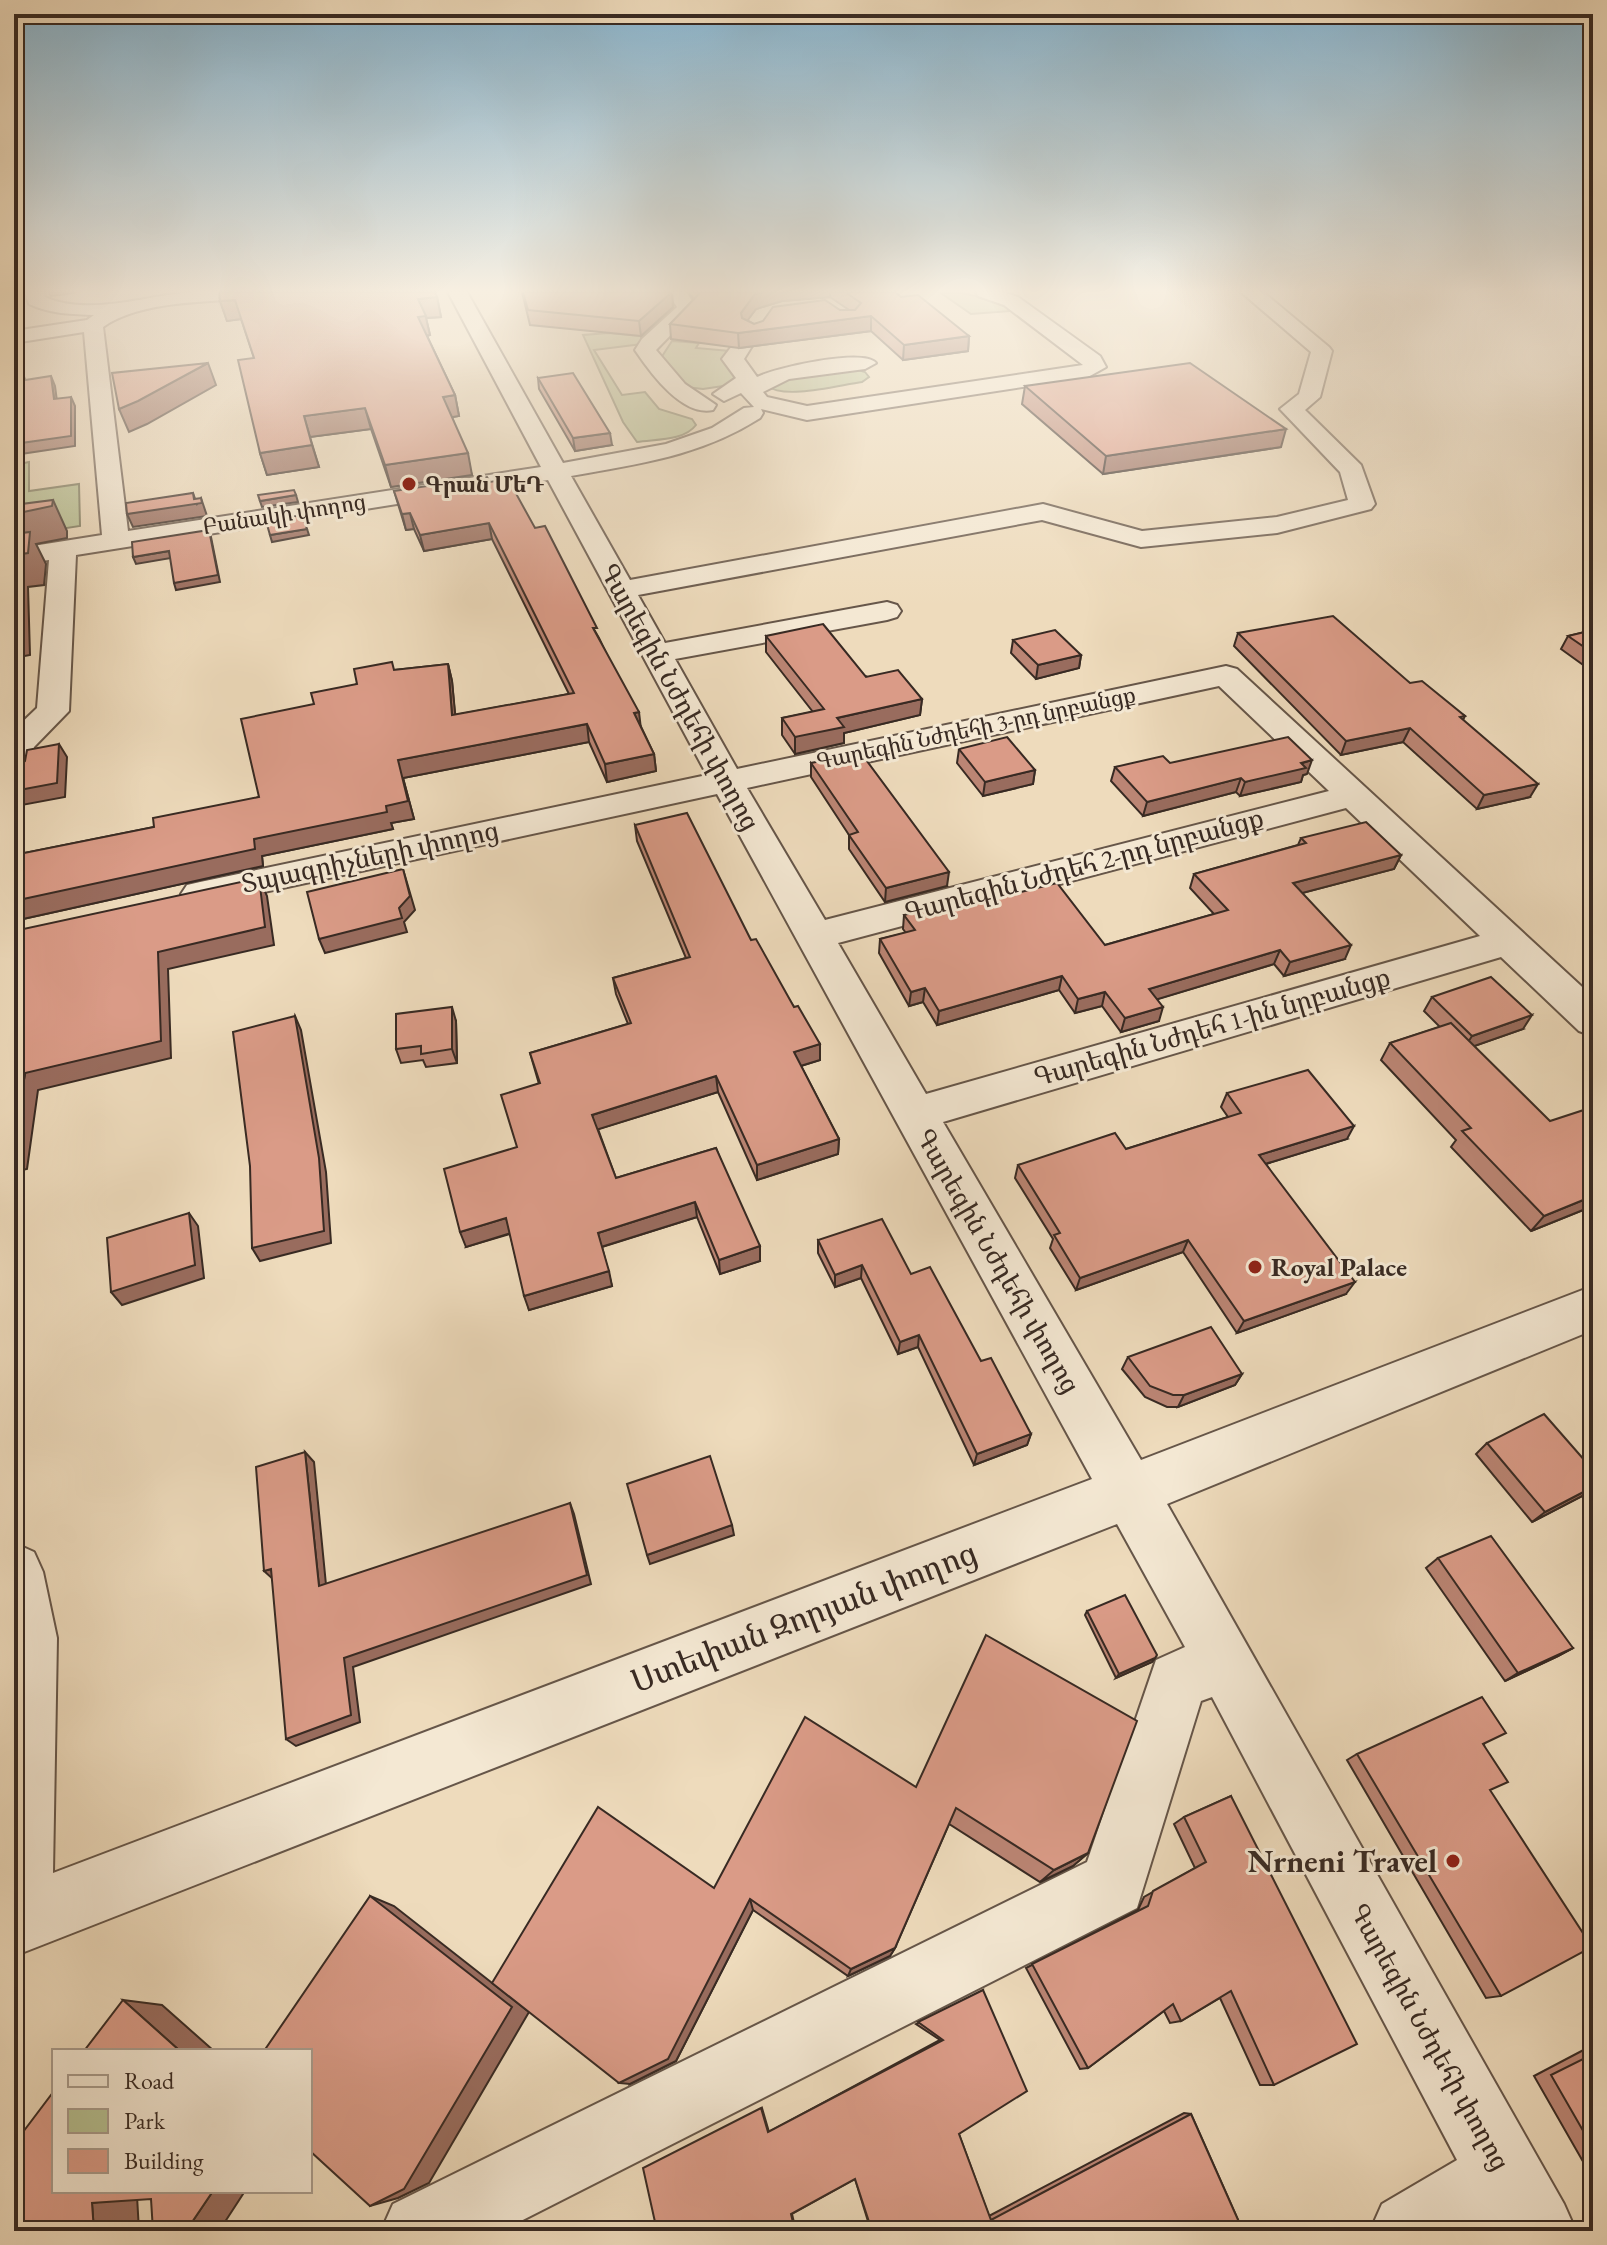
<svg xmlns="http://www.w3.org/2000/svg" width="1607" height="2245" font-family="'EB Garamond','Noto Serif Armenian',serif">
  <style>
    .green { fill: #b6c192; stroke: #77765a; stroke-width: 2 }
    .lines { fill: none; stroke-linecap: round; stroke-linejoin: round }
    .minor-casing { stroke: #665649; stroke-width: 4 }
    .minor { fill: #f4e8d3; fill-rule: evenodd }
    .wall { fill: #bb8574; stroke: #382a23; stroke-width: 2; fill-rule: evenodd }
    .shaded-wall { fill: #996c5e; stroke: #382a23; stroke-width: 2 }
    .building { fill: #da9b87; stroke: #382a23; stroke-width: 2 }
    .poi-dot { fill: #8f2418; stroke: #f4e8d3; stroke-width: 3 }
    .labels { text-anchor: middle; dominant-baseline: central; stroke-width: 6; stroke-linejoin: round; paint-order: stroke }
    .far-poi-label { font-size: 22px; font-weight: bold; fill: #382a23; stroke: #f4e8d3; text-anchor: start }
    .far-street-label { font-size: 22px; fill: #382a23; stroke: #f4e8d3 }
    .street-label { font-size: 26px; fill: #382a23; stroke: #f4e8d3 }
    .poi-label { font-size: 26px; font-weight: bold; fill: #382a23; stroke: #f4e8d3; text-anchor: start }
    .near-street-label { font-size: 32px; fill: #382a23; stroke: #f4e8d3 }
    .near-poi-label { font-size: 32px; font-weight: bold; fill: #382a23; stroke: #f4e8d3; text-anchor: end }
  </style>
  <rect width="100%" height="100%" fill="#eedbbc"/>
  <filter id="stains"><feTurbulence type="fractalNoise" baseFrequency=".0025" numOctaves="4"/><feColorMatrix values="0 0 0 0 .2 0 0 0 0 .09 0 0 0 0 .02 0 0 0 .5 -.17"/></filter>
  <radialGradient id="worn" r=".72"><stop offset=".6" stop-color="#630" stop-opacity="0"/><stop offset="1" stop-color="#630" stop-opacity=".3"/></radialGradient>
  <g class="green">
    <path d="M956,292L1001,301L1011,311L971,314L941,293Z"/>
    <path d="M609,333L650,337L642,344L594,350L622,395L645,392L659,409L692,419L696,425C684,441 656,439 637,442L623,422L583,335Z"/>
    <path d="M672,341L699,343L696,348L730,351L738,375L730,385L703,389L686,387L661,358Z"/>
    <path d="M855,369L865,372L869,377L862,382C839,385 785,400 767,386L771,381Z"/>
    <path d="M29,462V491L79,484L80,526L14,536V465Z"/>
  </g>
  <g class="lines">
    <defs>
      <g id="minor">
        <path d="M25,292H44L45,297C89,317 147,295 193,292C219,290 247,291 274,292L264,298C216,302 143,299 103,327L128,531L541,467L448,292H467L563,463L666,444L712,428L744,408L754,407L741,393L724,401L713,394L736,378L722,359L735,342L742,340L752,346L744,359L757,377C775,368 863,348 876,363L865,369L789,379L763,392L767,397L807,406L1083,365L1004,305L978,296L976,292H1003L1018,297L1100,356L1106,367L1088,377L807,420L761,409L763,413L760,418C698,457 641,463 571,476L630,580L1043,504L1142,531L1277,517L1348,500L1340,472L1280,409L1299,394L1311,352L1241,292H1263L1329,347L1332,351L1320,397L1305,410L1361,465L1375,504L1371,509L1277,533L1141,547L1042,520L638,595L665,643L887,602L897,605L901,611L897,617L887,620L675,659L737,769L1226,666L1237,669L1593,997V1036L1579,1031L1501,957L943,1122L1141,1460L1593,1286V1330L1167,1504L1564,2204L1576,2231H1495L1492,2225L1481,2231H1370L1382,2204L1457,2160L1212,1697L1201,1701L1137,1908L501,2231H381L393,2204L1087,1862L1156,1660L1185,1647L1117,1524L14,1956V1543L34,1552L43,1572L57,1638L53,1873L1092,1479L717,794L200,906L187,903L181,894L187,885L200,882L707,775L548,480L76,555L69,711L34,747L31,773L26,780L14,783V730L37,708L49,560L14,565V549L102,535L84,332L14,343V331L87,320L94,315C71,314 50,314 29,304ZM1219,686L1329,791L825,920L747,788ZM1346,808L1480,936L926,1094L838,943Z"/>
        <path d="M667,292H686L697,308L656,350L685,384L716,405L713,410C682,417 650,372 635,350L642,339L677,307Z"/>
      </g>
    </defs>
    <use href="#minor" class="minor-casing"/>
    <use href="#minor" class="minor"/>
  </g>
  <g class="wall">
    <path d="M522,292H672L673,307L641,336L530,325Z"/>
    <path d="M688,292H895L901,297L969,336L968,351L903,360L871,331L739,348L671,339L670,324L694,299ZM830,297L849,310H840L754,324L747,320L756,309L782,301Z"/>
    <path d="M437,297L441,317L426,318L430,335L427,336L455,395L459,416L452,417L472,475L391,487L371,429L310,437L319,467L267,475L260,453L254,358L241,319L227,321L220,301Z"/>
    <path d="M538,378L612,445L575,451L539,389Z"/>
    <path d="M1025,386L1281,447L1103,474L1022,404Z"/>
    <path d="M490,482L535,528L599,638L654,754L656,771L607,782L589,742L403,778L414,819L391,823L393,829L262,856L263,866L14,921V855L154,827L259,797L314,704L357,684L394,670L448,664L452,681L455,715L569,694L492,539L424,551L414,529L406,530L394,491Z"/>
    <path d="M1593,630V672L1561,649L1568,636Z"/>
    <path d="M1238,633L1410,683L1465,716L1463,720L1530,797L1477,809L1403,742L1341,755L1234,646Z"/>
    <path d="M766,636L922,699L920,715L844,733V743L795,754L782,735V718L813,712L766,652Z"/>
    <path d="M1013,640L1081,655L1079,668L1036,679L1011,653Z"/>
    <path d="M959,749L1035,770L1033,784L983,796L957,763Z"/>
    <path d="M811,763L947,886L885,902L849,849V835L811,777Z"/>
    <path d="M1170,763L1307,774L1303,775L1301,782L1240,796L1236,792L1143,816L1111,781L1115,767Z"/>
    <path d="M635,825L751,940L794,1007L820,1044V1060L801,1066L839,1139L838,1154L757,1180L718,1092L598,1129L616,1178L716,1148L760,1261L720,1274L697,1217L602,1247L612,1286L529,1310L510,1234L466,1247L517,1147L539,1084L530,1053L628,1024L616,994L613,978L686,958L637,841Z"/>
    <path d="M1301,838L1401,855L1394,869L1302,893L1345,959L1284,976L1274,964L1157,999L1159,1021L1121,1032L1102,1006L1075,1013L1059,990L937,1025L923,1002L909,1006L879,953L880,939L906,933L903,929L904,915L973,904L1105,945L1214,914L1190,888L1194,874L1298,845Z"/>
    <path d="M1432,997L1523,1029L1474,1046L1593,1206L1531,1231L1451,1147L1456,1140L1381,1060L1390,1043L1440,1027L1424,1011Z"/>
    <path d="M456,1021L457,1063L426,1067L423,1060L401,1063L396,1049Z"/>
    <path d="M1227,1093L1347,1139L1266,1164L1346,1294L1237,1333L1183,1252L1076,1290L1050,1248L1053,1239L1015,1178L1018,1165L1126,1149L1228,1117L1221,1107Z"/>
    <path d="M818,1240L911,1274L981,1361L1031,1434L1027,1445L974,1465L918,1347L898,1354L861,1278L835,1287L818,1253Z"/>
    <path d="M1128,1357L1242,1374L1235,1385L1178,1407H1167L1145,1397L1122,1369Z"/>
    <path d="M1487,1443L1590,1492L1532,1522L1476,1454Z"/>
    <path d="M1438,1558L1573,1648L1558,1656L1505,1681L1426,1568Z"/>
    <path d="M1087,1611L1155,1658L1152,1662L1116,1678L1085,1615Z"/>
    <path d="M1484,1744L1490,1790L1501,1996L1486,1998L1347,1760L1357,1754Z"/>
    <path d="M916,1787L1088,1853L1073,1866L1040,1882L949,1824L895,1948L890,1956L848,1976L753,1910L676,2061L630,2084L714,1888Z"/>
    <path d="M1231,1796L1274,2085H1260L1220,1998L1181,2021L1170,2023L1164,2011L1088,2068L1080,2069L1026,1968L1138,1910L1144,1897L1195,1868L1174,1824L1184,1817Z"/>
    <path d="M983,1990L959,2134L989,2216L1184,2113L1191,2114L1243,2231H871L855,2179L792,2214L796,2231H657L762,2108L769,2132L940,2040L916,2024Z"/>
    <path d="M1593,2045V2179L1534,2076Z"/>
  </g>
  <g class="shaded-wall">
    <path d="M14,292H25L24,298L14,299Z"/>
    <path d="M49,292H75L74,293L51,296Z"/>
    <path d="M672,292L673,307L641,336L639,321Z"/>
    <path d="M764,292H830V297L782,301L756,309L742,328L741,313L755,294Z"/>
    <path d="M437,297L441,317L426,318L430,335L423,336L418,317V299Z"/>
    <path d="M235,300L242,319L227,321L220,301Z"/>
    <path d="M871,316V331L739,348L738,333Z"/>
    <path d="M969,336L968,351L903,360L904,345Z"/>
    <path d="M208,363L216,385L147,424L129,432L119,409Z"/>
    <path d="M21,370L25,379L19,381Z"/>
    <path d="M51,376L55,386L58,409L54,399Z"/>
    <path d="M455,395L459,416L447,418L443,397Z"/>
    <path d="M71,397L75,406V446L14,455V444Z"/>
    <path d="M365,408L371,429L310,437L304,416Z"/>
    <path d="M1286,429L1281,447L1103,474L1106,456Z"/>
    <path d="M610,433L612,445L575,451L573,438Z"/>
    <path d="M312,445L319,467L267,475L260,453Z"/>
    <path d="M468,453L472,475L391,487L385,465Z"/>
    <path d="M193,493L197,504L201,498L207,516L133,527L127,514Z"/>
    <path d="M296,495L298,502L262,507L260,501Z"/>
    <path d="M53,500L67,531V538L36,544L46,564L44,585L28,587L30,655L14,658V514Z"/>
    <path d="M410,513L414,529L406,530L402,514Z"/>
    <path d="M489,523L492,539L424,551L420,535Z"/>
    <path d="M307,529L309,535L272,542L270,535Z"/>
    <path d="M209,530L211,537L220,582L176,590L174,583Z"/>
    <path d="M169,551L171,558L136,564L133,557Z"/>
    <path d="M1081,655L1079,668L1036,679L1038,665Z"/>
    <path d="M448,664L452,681L457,733L452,715Z"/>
    <path d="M922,699L920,715L844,733V743L795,754V737L837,718Z"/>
    <path d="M639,712L641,729L634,713Z"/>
    <path d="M587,724L589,742L403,778L414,819L391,823L393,829L262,856L263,866L14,921V901L254,839L386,806L398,760Z"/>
    <path d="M1410,728L1403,742L1341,755L1346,741Z"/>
    <path d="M59,744L67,757L65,797L22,805L14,791Z"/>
    <path d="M654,754L656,771L607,782L605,764Z"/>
    <path d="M1312,760L1307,774L1303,775L1301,782L1240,796L1245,782Z"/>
    <path d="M1035,770L1033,784L983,796L985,782Z"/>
    <path d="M1241,778L1236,792L1143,816L1147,802Z"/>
    <path d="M1538,784L1530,797L1477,809L1484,795Z"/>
    <path d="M1401,855L1394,869L1287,897L1293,883Z"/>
    <path d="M403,869L415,910L404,922L407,932L325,953L319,939L399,908Z"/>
    <path d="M949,872L947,886L885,902L886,888Z"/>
    <path d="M259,878L267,896L274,945L168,969L171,1058L38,1090L27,1169L14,1172V1147L25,1073L158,952Z"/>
    <path d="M1351,945L1345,959L1284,976L1290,962Z"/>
    <path d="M1280,950L1274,964L1145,1003L1149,989Z"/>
    <path d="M1062,976L1059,990L937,1025L939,1011Z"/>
    <path d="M925,988L923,1002L909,1006L911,992Z"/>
    <path d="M1105,992L1102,1006L1075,1013L1078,999Z"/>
    <path d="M452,1007L456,1021L457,1063L452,1049Z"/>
    <path d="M1163,1007L1159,1021L1121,1032L1125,1018Z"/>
    <path d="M1532,1015L1523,1029L1463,1050L1472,1036Z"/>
    <path d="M295,1016L301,1030L326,1172L331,1243L260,1261L252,1248Z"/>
    <path d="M820,1044V1060L794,1068V1052Z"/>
    <path d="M716,1076L718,1092L596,1130L592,1115Z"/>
    <path d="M1354,1126L1347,1139L1252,1168L1259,1155Z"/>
    <path d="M839,1139L838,1154L757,1180V1165Z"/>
    <path d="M1593,1196V1206L1531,1231L1544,1216Z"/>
    <path d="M695,1202L697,1217L601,1247L598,1233Z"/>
    <path d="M189,1213L198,1226L204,1278L122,1305L111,1292Z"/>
    <path d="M506,1218L511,1233L466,1247L460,1232Z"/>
    <path d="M1188,1240L1183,1252L1076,1290L1080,1278Z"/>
    <path d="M760,1246V1261L720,1274L719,1260Z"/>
    <path d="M862,1265L861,1278L835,1287V1275Z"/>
    <path d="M609,1271L612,1286L529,1310L524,1296Z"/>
    <path d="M1355,1282L1346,1294L1237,1333L1244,1321Z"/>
    <path d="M919,1335L918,1347L898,1354L900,1342Z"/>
    <path d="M1242,1374L1235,1385L1178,1407L1184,1395Z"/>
    <path d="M1031,1434L1027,1445L974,1465L977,1454Z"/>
    <path d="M305,1452L314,1462L327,1595L319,1586Z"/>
    <path d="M1593,1487V1490L1590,1492L1532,1522L1545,1512Z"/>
    <path d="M570,1503L574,1514L591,1584L353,1667L360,1722L296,1746L286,1739L344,1658Z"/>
    <path d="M732,1525L734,1535L650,1564L647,1555Z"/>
    <path d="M271,1569L274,1580L264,1571Z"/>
    <path d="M1573,1648L1558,1656L1505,1681L1518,1673Z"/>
    <path d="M1155,1658L1152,1662L1116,1678L1119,1674Z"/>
    <path d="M1088,1853L1073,1866L1040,1882L1054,1870Z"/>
    <path d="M370,1896L394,1906L529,2012L429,2183L398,2198L370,2206Z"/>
    <path d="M750,1899L753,1910L676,2061L630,2084L619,2083Z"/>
    <path d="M895,1948L890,1956L848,1976L851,1969Z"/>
    <path d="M123,2000L162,2005L214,2051H180Z"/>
    <path d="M213,2191H245L219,2231H186Z"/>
    <path d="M137,2196L139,2231H94L92,2203Z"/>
  </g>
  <g class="building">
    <path d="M219,292H435L437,297L418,299L426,316L418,317L455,395L443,397L468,453L385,465L365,408L304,416L312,445L260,453L238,360L254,358L235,300L220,301Z"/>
    <path d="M523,292H672L639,321L528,310Z"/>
    <path d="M698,292H764L755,294L741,313L742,318L754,324L763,321L773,307L825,300L840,310H855L861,303L845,292H895L901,297L918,295L969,336L904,345L871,316L738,333L670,324L699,294Z"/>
    <path d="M208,363L138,401L119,409L112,373Z"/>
    <path d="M1190,363L1286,429L1106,456L1025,386Z"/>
    <path d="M14,370H21L19,381L51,376L54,399L71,397V436L14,444Z"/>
    <path d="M573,373L610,433L573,438L538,378Z"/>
    <path d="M487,477L490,482L508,479L535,528L545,526L597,628H593L639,712L634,713L654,754L605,764L587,724L398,760L408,801L386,806L387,812L254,839L255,849L14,901V855L154,827L153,818L259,797L241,719L314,704L311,693L357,684L354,669L392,662L394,670L448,664L452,715L574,693L489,523L420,535L410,513L402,514L394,491Z"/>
    <path d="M294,490L296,495L260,501L258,495Z"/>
    <path d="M193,493L194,499L201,498L202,503L127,514L126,503Z"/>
    <path d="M53,500L52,506L14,514V505Z"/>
    <path d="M302,515L307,529L270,535L266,521Z"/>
    <path d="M209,530L218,575L174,583L169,551L133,557L132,542Z"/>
    <path d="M30,532L28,553L14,555V534Z"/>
    <path d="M1333,616L1410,683L1422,681L1465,716L1460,717L1538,784L1484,795L1410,728L1346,741L1238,633Z"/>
    <path d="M823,624L866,677L898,670L922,699L837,718L844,727L795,737L782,718L824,709L766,636Z"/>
    <path d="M1055,630L1081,655L1038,665L1013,640Z"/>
    <path d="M1593,630V653L1568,636Z"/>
    <path d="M1007,737L1035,770L985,782L959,749Z"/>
    <path d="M1288,737L1312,760L1301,763L1306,768L1245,782L1241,778L1147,802L1115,767L1163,756L1170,763Z"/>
    <path d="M59,744L57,783L14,791L16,770L25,761L27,750Z"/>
    <path d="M861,753L949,872L886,888L849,835L858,832L811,763Z"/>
    <path d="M687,813L751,940L756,939L794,1007L798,1006L820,1044L794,1052L839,1139L757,1165L716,1076L592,1115L616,1178L716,1148L760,1246L719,1260L695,1202L598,1233L609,1271L524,1296L506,1218L460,1232L444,1169L517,1147L501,1095L540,1083L530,1053L631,1023L613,978L690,957L635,825Z"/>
    <path d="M1366,822L1401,855L1293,883L1351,945L1290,962L1280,950L1149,989L1163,1007L1125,1018L1105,992L1078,999L1062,976L939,1011L925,988L911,992L880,939L915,930L904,915L968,898L973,904L1057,883L1105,945L1228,910L1194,874L1306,843L1301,838Z"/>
    <path d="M403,869L410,896L399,908L402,918L319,939L307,892Z"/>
    <path d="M259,878L265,927L158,952L161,1041L25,1073L14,1147V931Z"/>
    <path d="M1491,977L1532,1015L1472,1036L1432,997Z"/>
    <path d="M452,1007V1049L421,1054V1046L396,1049V1014Z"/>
    <path d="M295,1016L319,1158L324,1231L252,1248L250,1166L233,1032Z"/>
    <path d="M1451,1023L1550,1121L1593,1107V1196L1544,1216L1462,1131L1471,1128L1390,1043Z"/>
    <path d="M1308,1070L1354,1126L1259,1155L1355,1282L1244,1321L1188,1240L1080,1278L1054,1235L1060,1233L1018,1165L1115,1133L1126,1149L1241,1113L1227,1093Z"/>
    <path d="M189,1213L195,1265L111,1292L107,1238Z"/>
    <path d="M882,1219L911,1274L930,1267L981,1361L991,1358L1031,1434L977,1454L919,1335L900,1342L862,1265L835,1275L818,1240Z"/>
    <path d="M1211,1327L1242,1374L1184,1395H1173L1150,1386L1128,1357Z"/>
    <path d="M1544,1414L1593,1470V1487L1545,1512L1487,1443Z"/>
    <path d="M305,1452L319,1586L570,1503L587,1575L344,1658L351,1715L286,1739L271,1569L264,1571L256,1467Z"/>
    <path d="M710,1456L732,1525L647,1555L627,1484Z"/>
    <path d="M1491,1536L1573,1648L1518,1673L1438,1558Z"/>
    <path d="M1125,1595L1157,1655L1155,1658L1119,1674L1087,1611Z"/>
    <path d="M986,1635L1137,1721L1088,1853L1054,1870L956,1808L895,1948L851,1969L750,1899L668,2059L619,2083L492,1983L598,1807L714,1888L805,1717L916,1787Z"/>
    <path d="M1482,1697L1506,1733L1483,1744L1508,1782L1490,1790L1592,1947L1501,1996L1357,1754Z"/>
    <path d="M1231,1796L1357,2044L1274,2085L1231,1991L1181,2021L1173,2004L1088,2068L1032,1964L1148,1906L1153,1891L1206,1862L1184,1817Z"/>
    <path d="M370,1896L512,2007L404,2189L370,2206L310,2151V2051H264Z"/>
    <path d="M983,1990L1027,2091L959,2134L991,2220L1191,2114L1243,2231H872L855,2179L791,2214L795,2231H657L643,2168L761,2108L768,2132L943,2040L918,2022Z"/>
    <path d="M123,2000L180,2051H84Z"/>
    <path d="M1593,2054V2148L1551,2075Z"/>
    <path d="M54,2091V2191H213L186,2231H153L151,2199L92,2203L94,2231H14V2144Z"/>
  </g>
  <linearGradient id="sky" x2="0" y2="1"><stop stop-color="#88b7d3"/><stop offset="0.48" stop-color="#f7efe1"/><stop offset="1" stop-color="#f7efe1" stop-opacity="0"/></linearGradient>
  <rect width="1607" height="606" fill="url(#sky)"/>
  <g class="poi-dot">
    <circle cx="409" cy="484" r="8"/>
    <circle cx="1255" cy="1267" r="8"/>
    <circle cx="1453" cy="1861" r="8"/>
  </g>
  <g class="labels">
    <g class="far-poi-label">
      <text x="425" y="484">Գրան ՄեԴ</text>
    </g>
    <g class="far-street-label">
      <text transform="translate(284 514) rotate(-9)">Բանակի փողոց</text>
      <text transform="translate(976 728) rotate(-12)">Գարեգին Նժդեհի 3-րդ նրբանցք</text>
    </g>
    <g class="street-label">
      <text transform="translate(680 697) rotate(61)">Գարեգին Նժդեհի փողոց</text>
      <text transform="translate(370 857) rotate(-12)">Տպագրիչների փողոց</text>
      <text transform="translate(1084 865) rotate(-15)">Գարեգին Նժդեհ 2-րդ նրբանցք</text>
      <text transform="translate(1212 1027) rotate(-16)">Գարեգին Նժդեհ 1-ին նրբանցք</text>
      <text transform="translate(998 1261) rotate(60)">Գարեգին Նժդեհի փողոց</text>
      <text transform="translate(1430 2037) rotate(61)">Գարեգին Նժդեհի փողոց</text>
    </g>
    <g class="poi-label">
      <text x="1271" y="1267">Royal Palace</text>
    </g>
    <g class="near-street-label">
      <text transform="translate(804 1617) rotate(-21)">Ստեփան Զորյան փողոց</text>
    </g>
    <g class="near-poi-label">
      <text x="1437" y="1861">Nrneni Travel</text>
    </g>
  </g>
  <rect width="1607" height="2245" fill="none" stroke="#eedbbc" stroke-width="48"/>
  <rect x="16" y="16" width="1575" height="2213" fill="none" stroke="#382a23" stroke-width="4"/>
  <rect x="24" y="24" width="1559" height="2197" fill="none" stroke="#382a23" stroke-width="2"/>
  <rect x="52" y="2049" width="260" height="144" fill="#f4e8d3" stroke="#a99c8d" stroke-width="2"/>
  <rect x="68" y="2075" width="40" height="12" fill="#f4e8d3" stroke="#a99c8d" stroke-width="2"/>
  <text x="124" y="2089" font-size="24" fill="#382a23">Road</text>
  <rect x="68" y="2109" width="40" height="24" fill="#b6c192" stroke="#a99c8d" stroke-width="2"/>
  <text x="124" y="2129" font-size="24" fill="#382a23">Park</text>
  <rect x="68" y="2149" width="40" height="24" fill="#da9b87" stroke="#a99c8d" stroke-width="2"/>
  <text x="124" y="2169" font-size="24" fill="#382a23">Building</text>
  <rect width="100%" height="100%" filter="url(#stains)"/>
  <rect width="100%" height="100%" fill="url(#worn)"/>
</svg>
